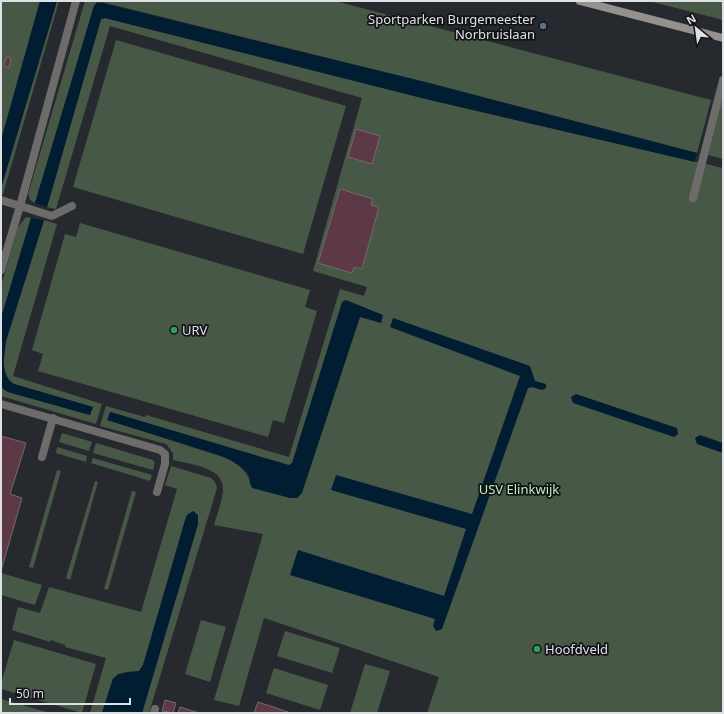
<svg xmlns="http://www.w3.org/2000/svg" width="724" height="714" font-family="'Noto Sans',sans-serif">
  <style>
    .green { fill: #485847; fill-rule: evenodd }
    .water { fill: #001d31 }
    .building { fill: #5c3945; stroke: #726a6d }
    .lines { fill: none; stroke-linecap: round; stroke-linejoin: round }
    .service { stroke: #6e6c6a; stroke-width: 8 }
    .secondary { stroke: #95918e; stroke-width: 8 }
    .service-dot { fill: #5c6f8a; stroke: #111215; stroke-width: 1.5 }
    .leisure-dot { fill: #2e9e5b; stroke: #111215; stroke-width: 1.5 }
    .labels { text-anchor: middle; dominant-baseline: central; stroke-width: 3.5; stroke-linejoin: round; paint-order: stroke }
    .poi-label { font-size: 13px; fill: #dee1e4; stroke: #111215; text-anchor: start }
    .park-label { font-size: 13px; fill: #bdeebc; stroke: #111215 }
  </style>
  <rect width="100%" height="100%" fill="#262a2f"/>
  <g class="green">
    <path d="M1,1H40L1,140Z"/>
    <path d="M57,1H59L3,194H1V188Z"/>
    <path d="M85,1H335L711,100L697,153L429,83L102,2L94,6L35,203L30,200L28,194Z"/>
    <path d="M649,1H723V20Z"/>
    <path d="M105,18L426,99L723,168V713H427L439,677L264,618L239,706L214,700L263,534L214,525C217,514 223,500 223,489C224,467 189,464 173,460V453L166,444L100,426L106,406L145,417L146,415L289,457L340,289L364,296L367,287L313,271L362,98L110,26L56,209L47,207L101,19ZM111,412L289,466L292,463L290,498L250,484C249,472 239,466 229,459L108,420Z"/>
    <path d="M116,40L346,106L303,254L73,187Z"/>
    <path d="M721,102H723V159L708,155Z"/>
    <path d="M26,217L31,218L1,318V286L18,227Z"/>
    <path d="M44,220L57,224L13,376L102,404L96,424L1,396V387L8,392L90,415L93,407L14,384C0,375 4,357 6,341Z"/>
    <path d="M80,223L310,290L305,307L317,311L284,423L273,420L268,437L38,371L43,354L32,350L65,234L76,237Z"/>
    <path d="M62,433L92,442L89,451L59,442Z"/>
    <path d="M96,443L153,460L155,463L153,470L93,453Z"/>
    <path d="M57,447L87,456L86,462L56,453Z"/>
    <path d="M93,458L152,475L150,481L91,463Z"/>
    <path d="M171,466L211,478L215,482L217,488L149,713H142L198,524L143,665L139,671L125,672L113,678L102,713H90L106,658L65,647V645L51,640L50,642L12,630L18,607L40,613L49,587L141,612L177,489L165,485Z"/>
    <path d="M57,470L61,471L33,568L29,567Z"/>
    <path d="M95,481L98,482L70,580L66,578Z"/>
    <path d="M132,491L136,492L108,590L104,589Z"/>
    <path d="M1,573L42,585L35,605L1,595Z"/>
    <path d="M201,620L226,627L210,682L185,674Z"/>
    <path d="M285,631L340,648L332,673L277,656Z"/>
    <path d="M14,640L96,664L82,713L1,689V683Z"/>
    <path d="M365,664L390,671L377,713H350Z"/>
    <path d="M274,668L328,685L320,710L266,693Z"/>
    <path d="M1,699L50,713H1Z"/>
  </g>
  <g class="water">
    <path d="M40,1H57L1,188V140Z"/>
    <path d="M97,2L429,83L697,153L695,162L426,99L105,18L101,19L47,207L35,203L94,6Z"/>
    <path d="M31,218L44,220L6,341C4,357 0,375 14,384L93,407L90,415L8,392L1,387V318Z"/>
    <path d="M346,300L383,315L381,323L360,317L302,493L297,498H290L252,488C250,484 250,482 250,478C247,467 229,459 219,455L107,420L110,412L289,465L292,463L342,302Z"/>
    <path d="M393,318L530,366L535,381L546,384V388L542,390L532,387L528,388L442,629L436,631L433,626L435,619L290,575L298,550L444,596L466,529L331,490L336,475L472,514L520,376L390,327Z"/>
    <path d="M576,394L677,428L678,434L674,437L573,403L571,397Z"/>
    <path d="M700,435L723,443V453L697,444L695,438Z"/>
    <path d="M193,511L198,515V524L142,713H102L113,679L118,674L139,671L143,665L185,520L187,515Z"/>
  </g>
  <g class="building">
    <path d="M6,57L11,58L9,68L4,66Z"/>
    <path d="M356,129L380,136L372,164L348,157Z"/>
    <path d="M340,189L373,199L371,205L379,207L362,269L354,267L352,273L318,263Z"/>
    <path d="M1,436L26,443L10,494L22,498L1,571Z"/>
    <path d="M165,700L176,703L173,713L162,711Z"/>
    <path d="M258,702L291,713H254Z"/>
    <path d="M180,707L199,713H178Z"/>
  </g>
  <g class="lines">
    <g class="service">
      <path d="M693,198L723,80"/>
      <path d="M1,200L52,216L72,206"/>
      <path d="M1,270L20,206L76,1"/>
      <path d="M1,404L160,450L165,454V464L157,492"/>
      <path d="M42,457L53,418"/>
      <path d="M154,713L155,709"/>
    </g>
    <path class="secondary" d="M580,1L723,38"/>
  </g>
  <circle class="service-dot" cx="543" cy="26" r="4"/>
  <g class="leisure-dot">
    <circle cx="174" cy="330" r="4"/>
    <circle cx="537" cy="649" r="4"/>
  </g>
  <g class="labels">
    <g class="poi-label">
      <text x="535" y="19" text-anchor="end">Sportparken Burgemeester<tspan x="535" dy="15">Norbruislaan</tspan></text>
      <text x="182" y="330">URV</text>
      <text x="545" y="649">Hoofdveld</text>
    </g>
    <g class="park-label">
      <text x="519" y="489">USV Elinkwijk</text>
    </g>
  </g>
  <rect width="724" height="714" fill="none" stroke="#dee1e4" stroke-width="4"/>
  <g transform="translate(696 28) rotate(331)" stroke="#111215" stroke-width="3" paint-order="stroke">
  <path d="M0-3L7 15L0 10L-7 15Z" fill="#dee1e4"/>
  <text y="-6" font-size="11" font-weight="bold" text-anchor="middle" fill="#dee1e4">N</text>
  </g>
  <path d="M10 698v6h120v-6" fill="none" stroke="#dee1e4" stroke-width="2"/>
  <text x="16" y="698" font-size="12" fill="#dee1e4" stroke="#111215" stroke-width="3" paint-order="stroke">50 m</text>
</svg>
